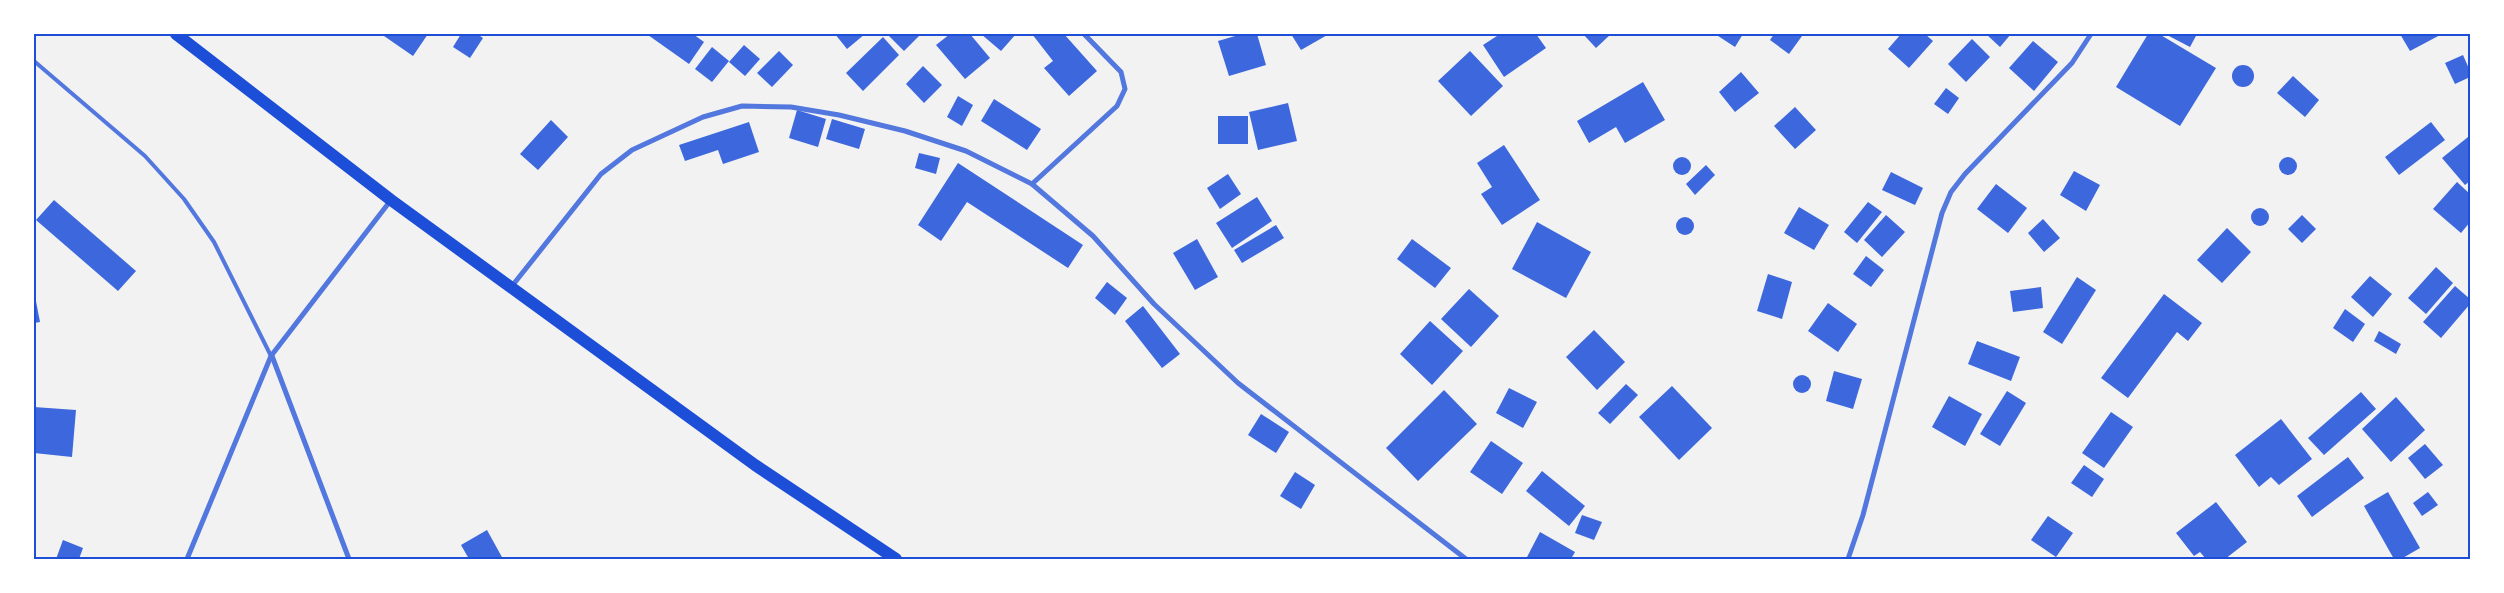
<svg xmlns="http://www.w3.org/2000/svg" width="2504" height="593" font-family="Roboto,sans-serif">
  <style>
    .building { fill: #3d67dc }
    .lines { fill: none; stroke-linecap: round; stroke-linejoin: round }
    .service { stroke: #5277de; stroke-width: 4 }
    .minor { stroke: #5277de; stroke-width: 5 }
    .primary { stroke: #1d4ed8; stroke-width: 12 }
    .neatline { fill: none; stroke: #1d4ed8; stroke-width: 2 }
  </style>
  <rect width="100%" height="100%" fill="#f2f2f2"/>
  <g class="building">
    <path d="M386,34H428L413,56L384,36Z"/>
    <path d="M461,34H477L483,38L470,58L453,47Z"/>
    <path d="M649,34H693L704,42L689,64L648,35Z"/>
    <path d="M835,34H865L847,49Z"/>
    <path d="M887,34H921L904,51Z"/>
    <path d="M950,34H970L990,58L965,79L936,45Z"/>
    <path d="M981,34H1016L1001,51Z"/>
    <path d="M1032,34H1064L1097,71L1069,96L1044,68L1053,61Z"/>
    <path d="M1242,34H1257L1266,65L1229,76L1218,41Z"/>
    <path d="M1291,34H1329L1301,50Z"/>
    <path d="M1500,34H1536L1546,48L1504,77L1483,45Z"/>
    <path d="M1583,34H1611L1596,48Z"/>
    <path d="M1715,34H1743L1735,47Z"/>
    <path d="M1774,34H1798L1802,36L1789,54L1770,40Z"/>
    <path d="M1901,34H1925L1933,41L1909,68L1888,49Z"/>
    <path d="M1986,34H2011L2000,47Z"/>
    <path d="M2148,34H2159L2216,68L2180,126L2116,87Z"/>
    <path d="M2167,34H2197L2190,47L2167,35Z"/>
    <path d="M2400,34H2442L2410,51Z"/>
    <path d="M883,37L899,55L863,91L846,73Z"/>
    <path d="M1972,39L1990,57L1966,82L1948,64Z"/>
    <path d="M2033,41L2058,62L2034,91L2009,68Z"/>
    <path d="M744,45L760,59L745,76L729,62Z"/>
    <path d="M712,47L729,61L712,82L695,69Z"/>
    <path d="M779,51L793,65L772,87L757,73Z"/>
    <path d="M1470,51L1503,86L1471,116L1438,81Z"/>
    <path d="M2463,55L2470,71V77L2455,84L2445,63Z"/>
    <circle cx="2243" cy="76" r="11"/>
    <path d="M923,66L942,85L924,103L906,84Z"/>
    <path d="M1741,72L1759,93L1735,112L1719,92Z"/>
    <path d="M2293,76L2319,100L2305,117L2277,93Z"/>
    <path d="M1643,82L1665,120L1625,143L1616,127L1589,143L1577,121Z"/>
    <path d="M1946,88L1959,98L1948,114L1934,104Z"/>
    <path d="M958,96L973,105L962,126L947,117Z"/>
    <path d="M994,99L1041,129L1027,150L981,121Z"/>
    <path d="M1288,103L1297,141L1258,150L1249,112Z"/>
    <path d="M1795,107L1816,130L1795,149L1774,126Z"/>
    <path d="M797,110L826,119L818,147L789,138Z"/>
    <rect x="1218" y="116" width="30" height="28"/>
    <path d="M832,119L865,129L859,149L826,139Z"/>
    <path d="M551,120L568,137L538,170L520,154Z"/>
    <path d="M749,122L759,152L723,164L718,150L685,161L679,145Z"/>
    <path d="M2431,122L2445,140L2399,175L2385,157Z"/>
    <path d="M2468,137L2470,140V181L2465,185L2442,158Z"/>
    <path d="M1504,145L1540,200L1502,225L1481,194L1492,187L1477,163Z"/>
    <path d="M919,153L940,158L936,174L915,168Z"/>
    <circle cx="2288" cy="166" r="9"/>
    <circle cx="1682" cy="166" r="9"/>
    <path d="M958,163L1083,245L1068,268L967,202L941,241L918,225Z"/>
    <path d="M1706,165L1715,175L1695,195L1686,184Z"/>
    <path d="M2074,171L2100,185L2086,211L2060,195Z"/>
    <path d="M1891,172L1923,188L1915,205L1882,190Z"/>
    <path d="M1228,174L1241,194L1220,209L1207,188Z"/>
    <path d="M2457,182L2470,194V222L2461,233L2433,209Z"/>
    <path d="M1996,184L2027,208L2008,233L1977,209Z"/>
    <path d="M1257,197L1272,221L1232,248L1216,223Z"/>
    <path d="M54,200L136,271L118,291L36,220Z"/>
    <path d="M1868,202L1882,212L1857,243L1844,232Z"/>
    <path d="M1799,207L1829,225L1814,250L1784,233Z"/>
    <circle cx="2260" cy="217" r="9"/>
    <path d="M1886,215L1905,232L1882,257L1864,240Z"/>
    <path d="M2302,215L2316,229L2302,243L2288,229Z"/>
    <circle cx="1685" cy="226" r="9"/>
    <path d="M2043,219L2060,238L2044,252L2028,233Z"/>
    <path d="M1537,222L1591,252L1566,298L1512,269Z"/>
    <path d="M1276,225L1284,238L1242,263L1234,250Z"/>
    <path d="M2227,228L2251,252L2222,283L2197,260Z"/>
    <path d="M1197,239L1218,277L1195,290L1173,253Z"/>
    <path d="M1412,239L1451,268L1435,288L1397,259Z"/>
    <path d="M1866,256L1884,270L1871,287L1853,274Z"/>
    <path d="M2436,267L2453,283L2426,314L2408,298Z"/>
    <path d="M1768,274L1792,282L1782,319L1757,311Z"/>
    <path d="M2370,276L2392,294L2373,317L2351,297Z"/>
    <path d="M2077,277L2096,290L2062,344L2043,332Z"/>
    <path d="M1107,282L1127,298L1115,315L1095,298Z"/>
    <path d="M2455,286L2470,299V304L2441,338L2423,322Z"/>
    <path d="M2041,287L2043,308L2013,312L2010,291Z"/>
    <path d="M1469,289L1499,316L1471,347L1441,319Z"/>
    <path d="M34,291L40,322L34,323Z"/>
    <path d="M2164,294L2202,323L2188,341L2177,332L2128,398L2101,378Z"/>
    <path d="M1828,303L1857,324L1838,352L1808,331Z"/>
    <path d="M1143,306L1180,354L1162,368L1125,321Z"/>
    <path d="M2345,309L2365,324L2353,342L2333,328Z"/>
    <path d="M1430,321L1463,351L1432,385L1400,354Z"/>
    <path d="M1594,330L1625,362L1597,390L1566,357Z"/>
    <path d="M2379,331L2401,344L2396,354L2374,341Z"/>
    <path d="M1977,341L2020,357L2011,381L1968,364Z"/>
    <path d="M1834,371L1862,379L1853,409L1826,401Z"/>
    <circle cx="1802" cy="384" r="9"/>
    <path d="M1626,384L1638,395L1610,424L1598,413Z"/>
    <path d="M1672,386L1712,428L1679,460L1639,417Z"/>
    <path d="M1509,388L1537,402L1523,428L1496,413Z"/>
    <path d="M1444,390L1477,424L1418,481L1386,448Z"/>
    <path d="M2007,391L2026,403L2000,446L1980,434Z"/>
    <path d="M2361,392L2376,409L2324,455L2308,438Z"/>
    <path d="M1949,396L1982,414L1965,446L1932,427Z"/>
    <path d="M2396,397L2425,430L2391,462L2362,429Z"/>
    <path d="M34,407L76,410L72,457L34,453Z"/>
    <path d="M2111,412L2133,427L2104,468L2082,453Z"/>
    <path d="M1261,414L1289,432L1276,453L1248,435Z"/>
    <path d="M2281,419L2312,459L2279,485L2271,477L2259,487L2235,455Z"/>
    <path d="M1491,441L1523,463L1502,494L1470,472Z"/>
    <path d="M2425,444L2443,465L2425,479L2408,458Z"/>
    <path d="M2348,457L2364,478L2312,517L2297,496Z"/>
    <path d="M2084,465L2104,479L2092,497L2071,483Z"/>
    <path d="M1542,471L1585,506L1569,526L1526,491Z"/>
    <path d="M1295,472L1315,485L1301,509L1280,496Z"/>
    <path d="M2388,492L2420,548L2401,559H2394L2364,506Z"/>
    <path d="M2428,492L2438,505L2422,516L2413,503Z"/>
    <path d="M2216,502L2247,542L2225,559H2206L2200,552L2194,556L2176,533Z"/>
    <path d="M1582,515L1602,522L1594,540L1575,533Z"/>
    <path d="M2048,516L2073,533L2056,557L2031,540Z"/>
    <path d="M487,530L503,559H469L461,545Z"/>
    <path d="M1540,532L1575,552L1571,559H1526Z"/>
    <path d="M63,540L83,548L79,559H56Z"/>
  </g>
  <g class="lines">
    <path class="service" d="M34,61L145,156L184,199L214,242L271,356"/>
    <g class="minor">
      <path d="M1032,184L1117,106L1125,89L1121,72L1084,34"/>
      <path d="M512,286L601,174L632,150L703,117L742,106L791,107L839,115L905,131L966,151L1032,184L1093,236L1154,304L1238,383L1466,559"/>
      <path d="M272,356L349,559"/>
      <path d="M187,559L271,356L391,200"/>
      <path d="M1848,559L1863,515L1942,213L1951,192L1965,174L2072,63L2091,34"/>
    </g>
    <path class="primary" d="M176,34L391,200L755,465L896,559"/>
  </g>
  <rect width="2504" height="593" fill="none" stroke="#ffffff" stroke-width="70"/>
  <rect x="35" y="35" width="2434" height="523" class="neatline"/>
</svg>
